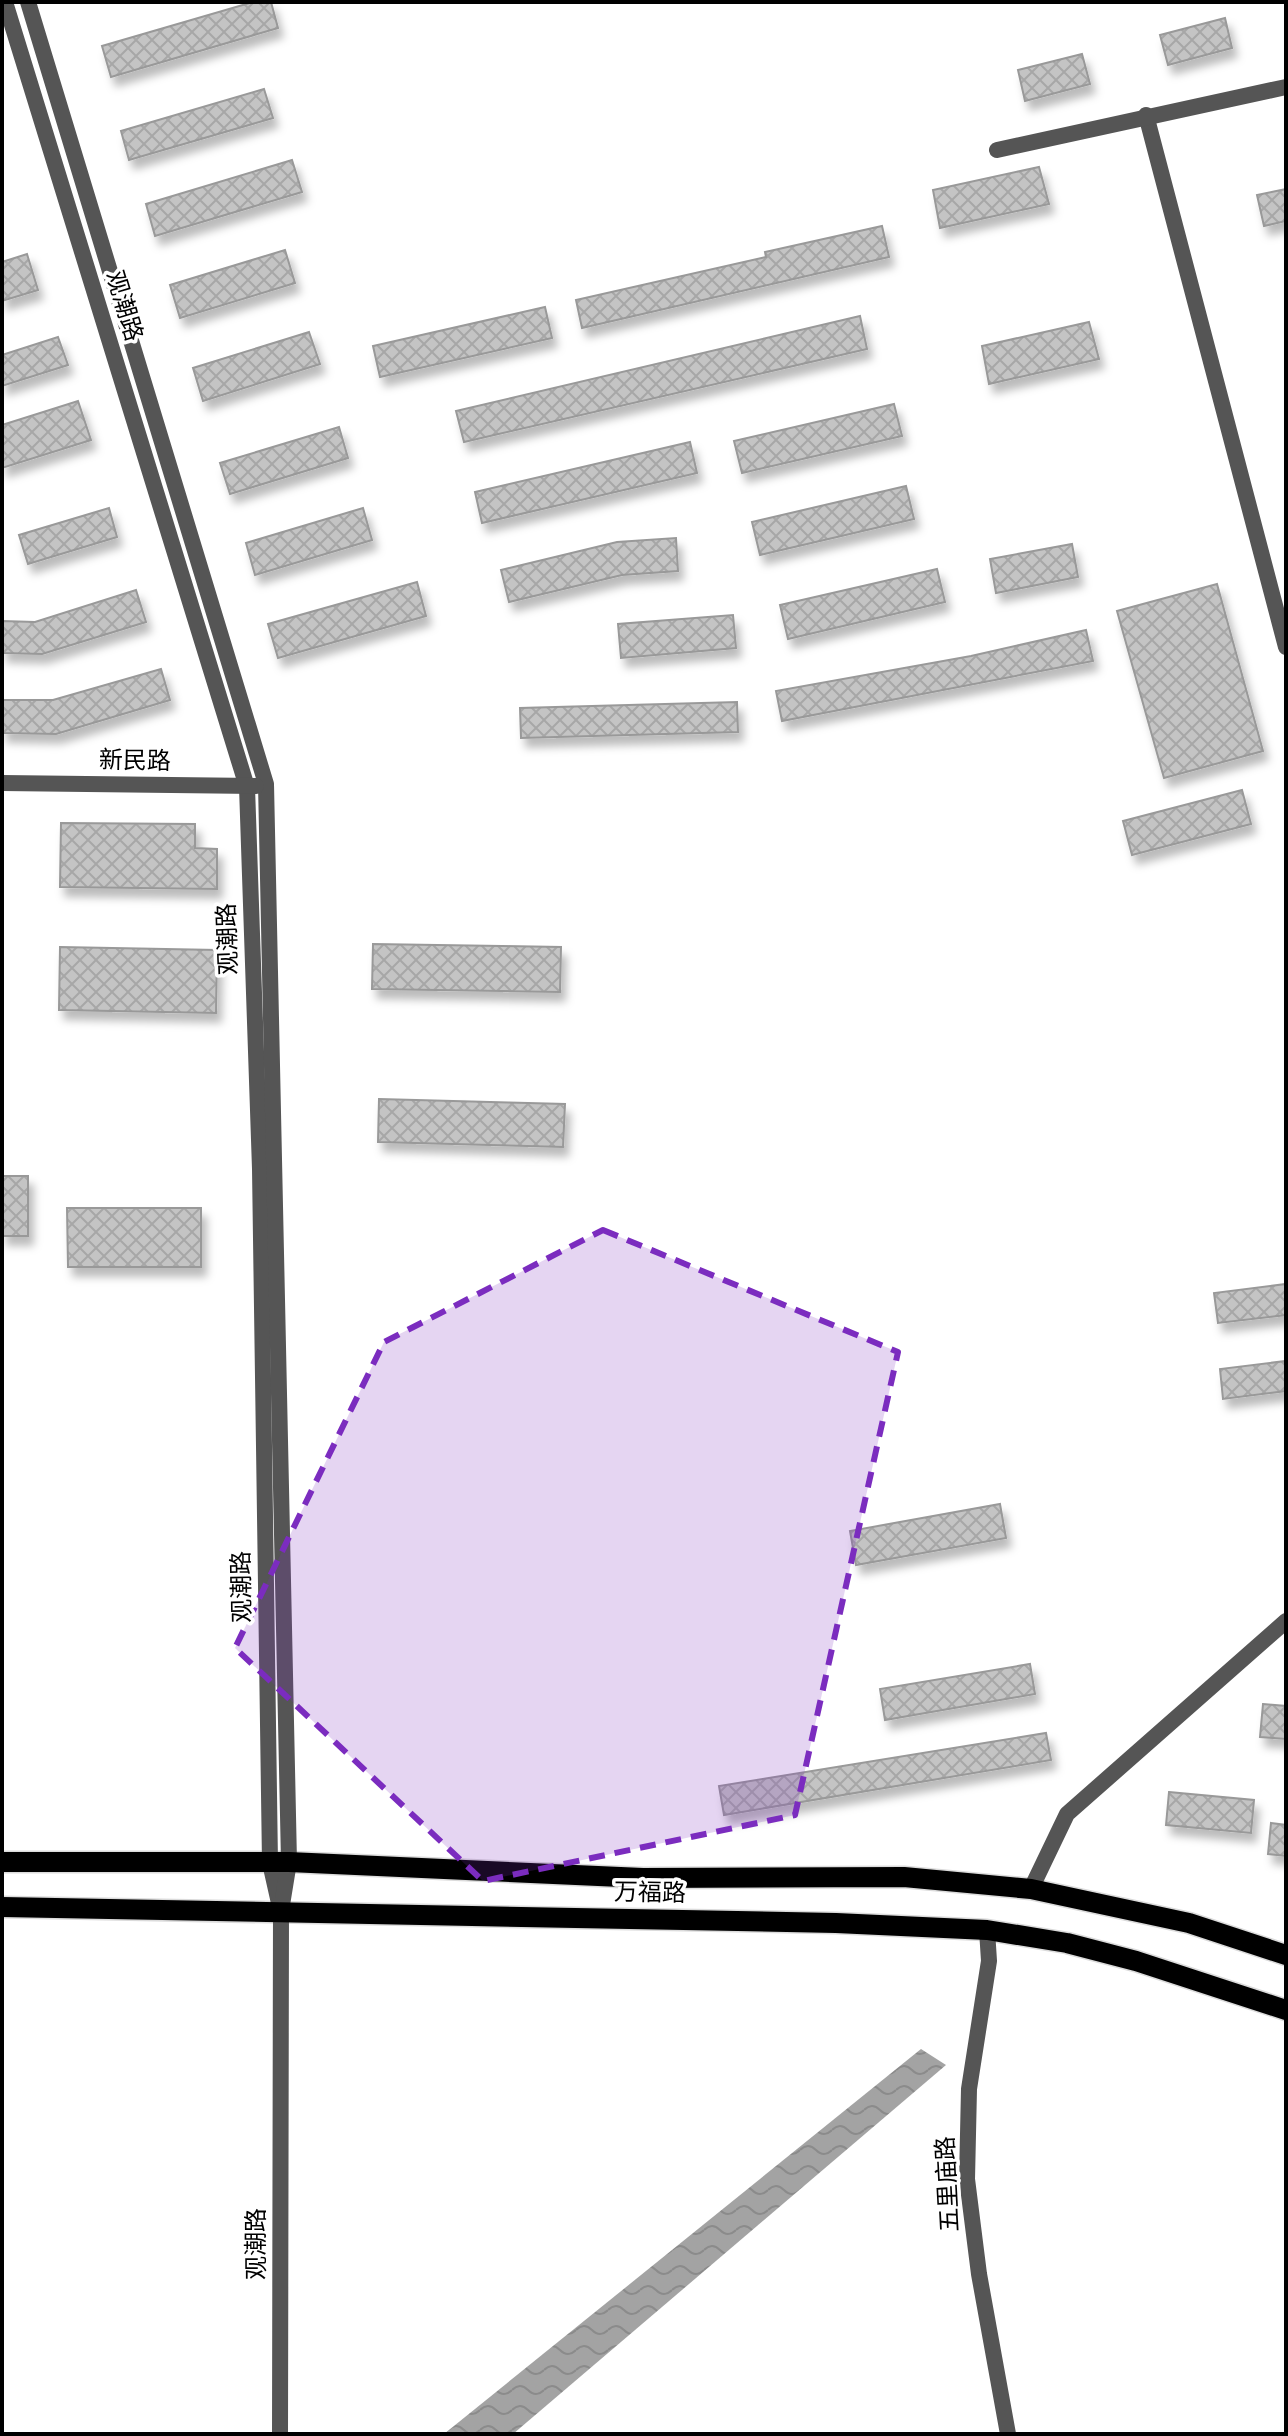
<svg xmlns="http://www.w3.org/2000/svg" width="1288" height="2436" font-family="'Sofia Sans Condensed','Noto Sans SC',sans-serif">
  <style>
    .water { fill: url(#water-waves) }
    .building { fill: url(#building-cross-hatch); stroke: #999; stroke-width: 2; filter: url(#shadow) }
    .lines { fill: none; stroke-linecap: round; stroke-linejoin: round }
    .primary-casing { stroke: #dbdbdb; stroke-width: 23 }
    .minor { stroke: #555; stroke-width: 16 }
    .tertiary { stroke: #555; stroke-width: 16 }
    .primary { stroke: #000; stroke-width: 20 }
    .marked { fill: #7b2cbf; fill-opacity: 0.2; stroke: #7b2cbf; stroke-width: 6; stroke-dasharray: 16 10; stroke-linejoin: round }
    .labels { text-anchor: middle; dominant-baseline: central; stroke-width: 7; stroke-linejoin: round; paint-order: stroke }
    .street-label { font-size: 24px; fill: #000; stroke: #fff }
  </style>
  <defs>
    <pattern id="water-waves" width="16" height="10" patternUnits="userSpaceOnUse" patternTransform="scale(2)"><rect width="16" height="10" fill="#a3a3a3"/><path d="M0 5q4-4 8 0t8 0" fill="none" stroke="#8b8b8b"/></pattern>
    <pattern id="building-cross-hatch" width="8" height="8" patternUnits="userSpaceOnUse" patternTransform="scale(2)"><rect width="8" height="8" fill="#c4c4c4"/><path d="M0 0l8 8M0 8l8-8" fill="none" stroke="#a7a7a7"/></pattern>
    <filter id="shadow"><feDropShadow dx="5" dy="9" stdDeviation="4" flood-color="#0004"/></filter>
  </defs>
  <rect width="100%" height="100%" fill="#fff"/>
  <path class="water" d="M921,2049L946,2065L513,2434H444Z"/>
  <g class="building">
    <path d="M253,2H271L278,28L111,77L102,46Z"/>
    <path d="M1225,18L1232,48L1168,65L1160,35Z"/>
    <path d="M1082,54L1090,84L1025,101L1018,70Z"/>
    <path d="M264,89L273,118L129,160L121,131Z"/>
    <path d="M292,160L302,192L155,236L146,204Z"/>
    <path d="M1039,167L1049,204L940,228L933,190Z"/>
    <path d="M1286,189V221L1264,226L1257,195Z"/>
    <path d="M882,226L889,257L582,328L576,300L766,257L765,252Z"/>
    <path d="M285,250L295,283L180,318L170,285Z"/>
    <path d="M27,254L38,290L2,301V262Z"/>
    <path d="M545,307L552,338L380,377L373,346Z"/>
    <path d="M860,316L867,349L464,442L456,411Z"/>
    <path d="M1089,322L1099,359L989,384L982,346Z"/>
    <path d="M309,332L320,364L203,401L193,368Z"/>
    <path d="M58,337L68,365L2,386V355Z"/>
    <path d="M78,401L91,440L2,468V425Z"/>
    <path d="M894,404L902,436L742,473L734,441Z"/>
    <path d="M339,427L348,458L230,494L220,463Z"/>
    <path d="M690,442L697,473L482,523L475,492Z"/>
    <path d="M906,486L914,519L760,555L752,522Z"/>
    <path d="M109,508L117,537L28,564L19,535Z"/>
    <path d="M363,508L372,540L255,575L246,543Z"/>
    <path d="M676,538L678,571L622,575L509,602L501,570L617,542Z"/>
    <path d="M1072,544L1078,577L996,593L990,559Z"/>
    <path d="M937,569L945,602L788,639L780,605Z"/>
    <path d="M417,582L426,616L278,658L268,624Z"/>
    <path d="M1217,584L1263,751L1164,778L1117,611Z"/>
    <path d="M136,590L146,622L42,654L2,653L3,621L35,622Z"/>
    <path d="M733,615L736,648L621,658L618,624Z"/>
    <path d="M1086,630L1093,661L782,721L776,691L971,656Z"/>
    <path d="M161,669L170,700L56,734L2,733V700H53Z"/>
    <path d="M737,702L738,732L521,738L520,708Z"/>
    <path d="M1242,790L1251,824L1132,855L1123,821Z"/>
    <path d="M61,823L195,824V848L217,849V889L60,887Z"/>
    <path d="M373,944L561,947L560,992L372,989Z"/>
    <path d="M60,947L217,950L216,1013L59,1010Z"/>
    <path d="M379,1099L565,1104L563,1147L378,1142Z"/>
    <rect x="2" y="1176" width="26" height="60"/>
    <path d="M67,1208H201V1267H68Z"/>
    <path d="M1286,1284V1315L1218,1323L1214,1293Z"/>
    <path d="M1286,1361V1391L1223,1399L1220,1369Z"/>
    <path d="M1000,1504L1006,1538L856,1565L850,1531Z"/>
    <path d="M1030,1664L1035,1694L885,1720L880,1689Z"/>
    <path d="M1263,1704L1286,1706V1739L1260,1737Z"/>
    <path d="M1046,1733L1051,1760L724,1815L719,1786Z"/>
    <path d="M1169,1792L1254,1800L1251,1833L1166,1825Z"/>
    <path d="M1271,1823L1286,1825V1856L1268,1854Z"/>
  </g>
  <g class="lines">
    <defs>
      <g id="primary">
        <path d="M2,1862H289L643,1878L904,1877L1031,1889L1189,1923L1286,1955"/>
        <path d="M2,1907L836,1923L987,1930L1067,1943L1136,1961L1286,2010"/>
      </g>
    </defs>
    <use href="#primary" class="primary-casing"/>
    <g class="minor">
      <path d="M1146,115L1286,647"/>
      <path d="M997,150L1286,87"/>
      <path d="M1031,1889L1067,1814L1286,1621"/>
      <path d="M987,1930L989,1961L969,2089L967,2179L979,2274L1008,2434"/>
    </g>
    <g class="tertiary">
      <path d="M5,2L247,787L260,1169L270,1863L279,1903"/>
      <path d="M28,2L266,784L289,1862L281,1911L280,2434"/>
      <path d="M2,783L256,786"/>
    </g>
    <use href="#primary" class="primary"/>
  </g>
  <path class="marked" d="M603,1230L898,1352L795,1815L483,1881L235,1648L384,1342Z"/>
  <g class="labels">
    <g class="street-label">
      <text transform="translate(124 306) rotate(73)">观潮路</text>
      <text transform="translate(135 761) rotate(1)">新民路</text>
      <text transform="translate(228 939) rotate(-92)">观潮路</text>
      <text transform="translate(242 1587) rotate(-91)">观潮路</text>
      <text transform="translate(650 1893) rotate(1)">万福路</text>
      <text transform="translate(948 2184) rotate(-93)">五里庙路</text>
      <text transform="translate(256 2244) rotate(-90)">观潮路</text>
    </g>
  </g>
  <rect width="1288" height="2436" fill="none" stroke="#000000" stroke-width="8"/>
</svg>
